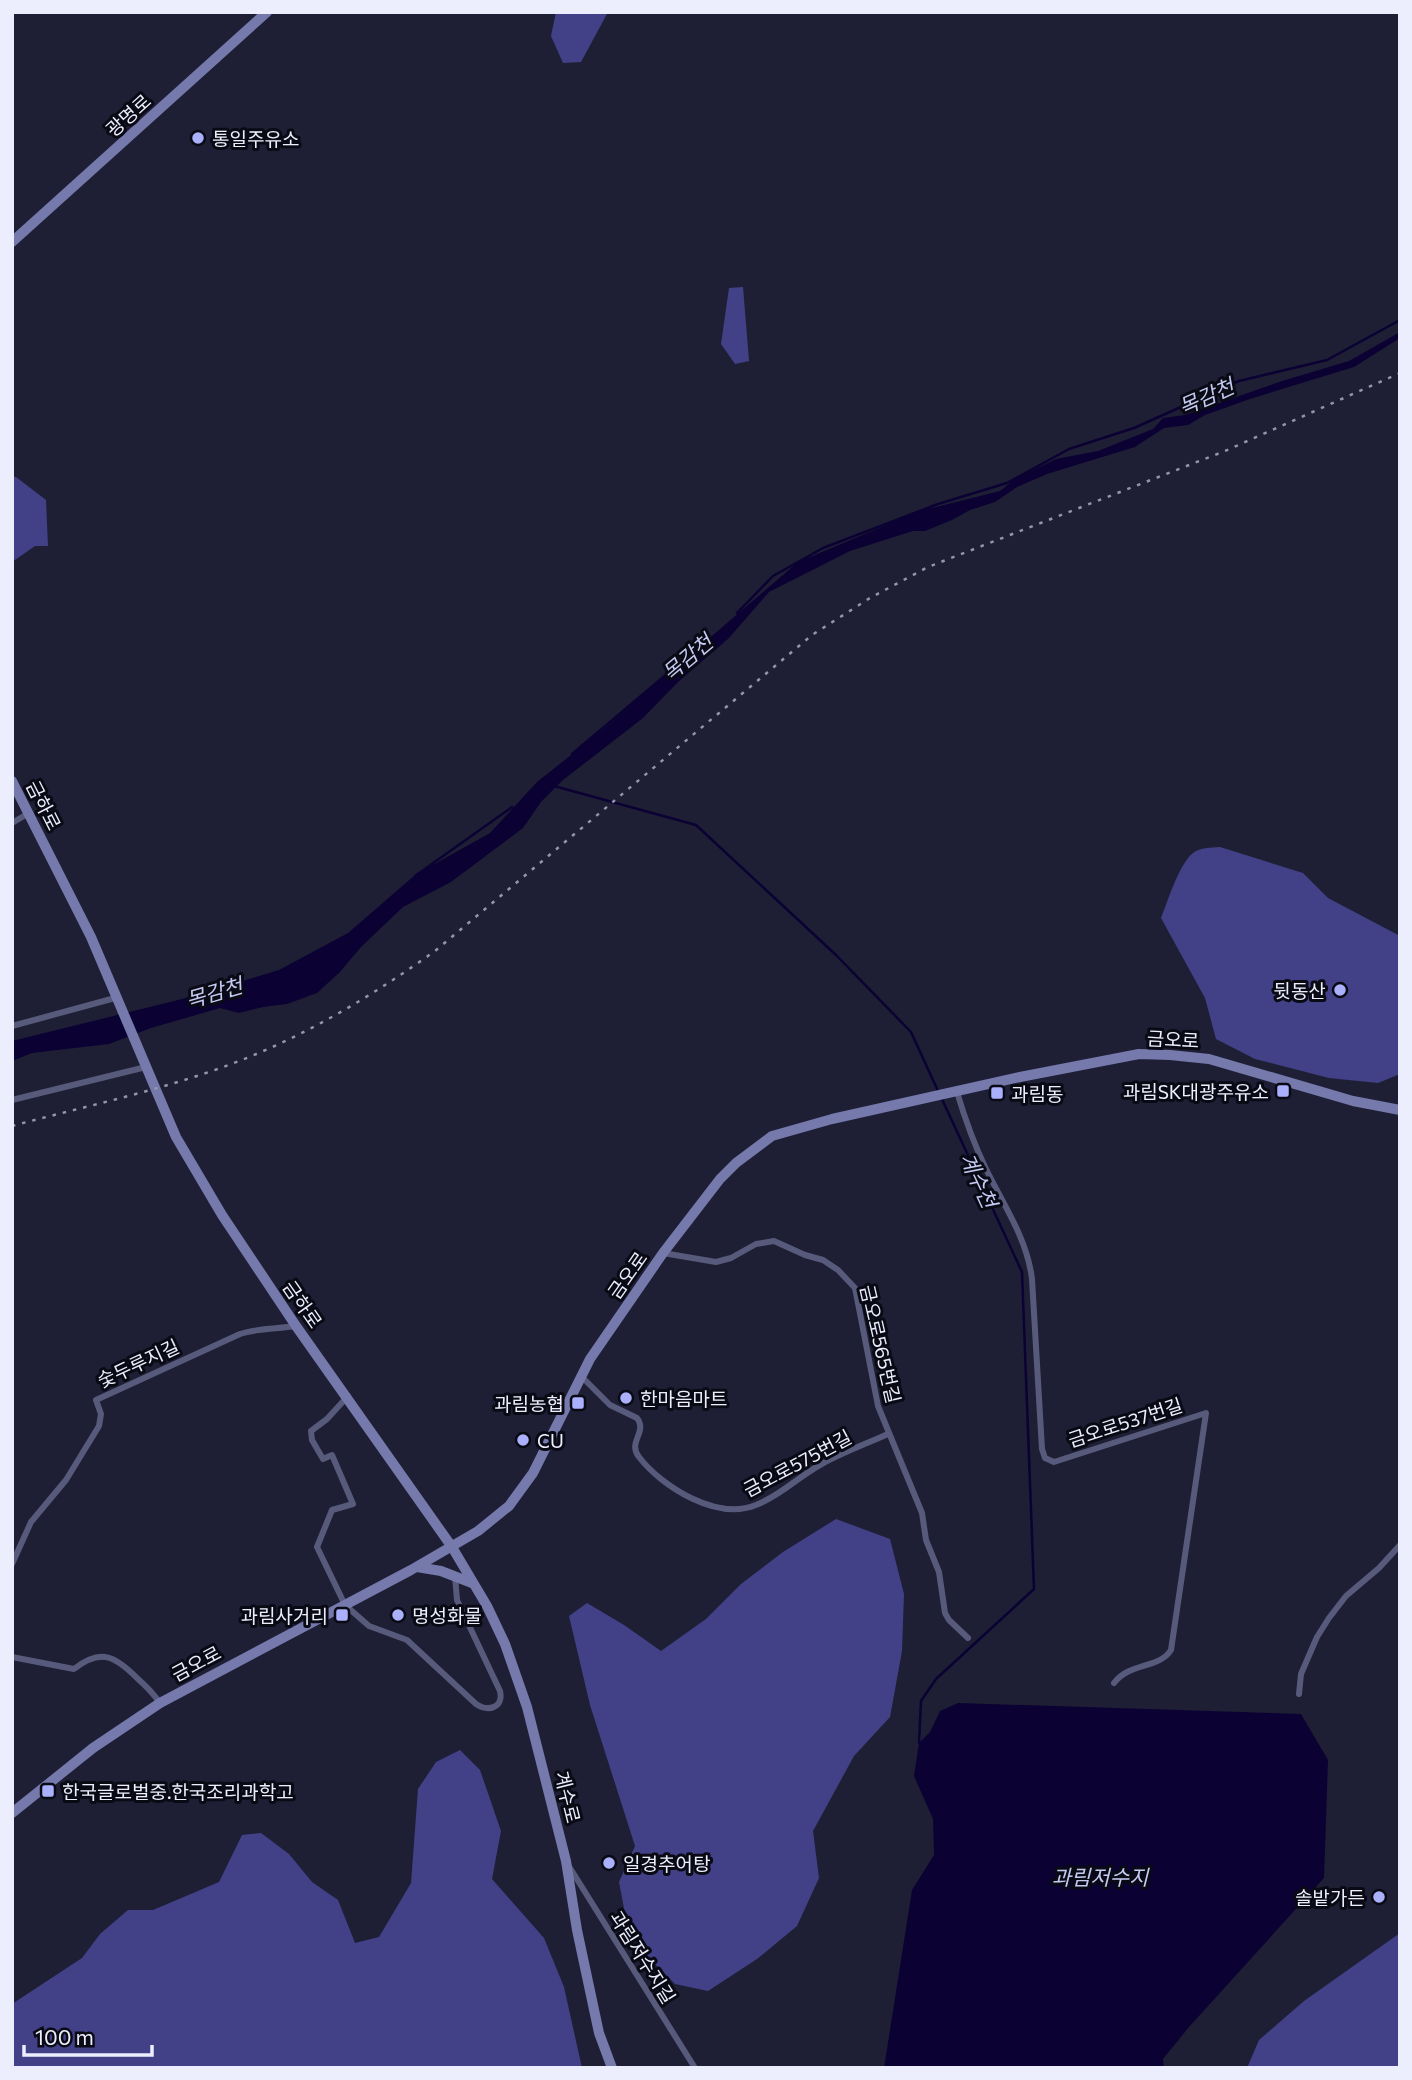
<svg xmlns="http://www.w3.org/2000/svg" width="1412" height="2080" font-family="Commissioner,'Noto Sans KR',sans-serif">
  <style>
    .forest { fill: #424187 }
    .water { fill: #0b0233 }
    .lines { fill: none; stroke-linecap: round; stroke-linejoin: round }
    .stream { stroke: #0b0233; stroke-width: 2.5 }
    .street { stroke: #575a7a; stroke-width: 6 }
    .secondary { stroke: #7579ac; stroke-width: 10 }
    .rail { stroke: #9496a8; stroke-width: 2.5; stroke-dasharray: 3.5 7; stroke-linecap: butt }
    .poi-dot { fill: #aab0fb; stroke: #090a14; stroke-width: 2.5 }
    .labels { text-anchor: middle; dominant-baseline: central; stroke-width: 6; stroke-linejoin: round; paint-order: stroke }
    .street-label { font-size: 19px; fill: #eceefe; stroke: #090a14 }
    .poi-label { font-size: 19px; fill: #eceefe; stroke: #090a14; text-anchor: start }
    .water-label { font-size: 21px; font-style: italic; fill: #c5caf3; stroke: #090a14 }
  </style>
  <rect width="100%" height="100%" fill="#1e1f35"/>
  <g class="forest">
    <path d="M556,12H608L581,62L563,63L551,36Z"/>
    <path d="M743,287L749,361L735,364L721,344L729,288Z"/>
    <path d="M12,477H16L46,500L48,546H35L12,562Z"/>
    <path d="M1220,847L1303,873L1328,898L1400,936V1074L1378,1083L1329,1078L1255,1059L1216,1039L1205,998L1161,918C1168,901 1179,864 1193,853C1201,847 1210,848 1220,847Z"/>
    <path d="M836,1519L890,1539L904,1594L902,1651L890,1717L854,1756L813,1831L819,1878L797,1926L757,1959L708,1991L675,1984L646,1955L627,1924L619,1882L635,1846L590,1705L569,1616L587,1603L624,1625L661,1651L706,1619L741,1584L783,1552Z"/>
    <path d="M460,1750L480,1770L501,1831L492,1879L544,1938L564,1987L582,2068H12V2004L82,1958L100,1934L128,1910H153L219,1882L242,1835L261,1833L289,1854L312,1882L338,1900L355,1943L379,1937L411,1883L418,1789L436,1762Z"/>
    <path d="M1400,1933V2068H1247L1259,2040L1304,2001Z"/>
  </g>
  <g class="water">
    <path d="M1400,332V338L1354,367L1250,399L1205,415L1188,425L1164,428L1135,447L1047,474L1017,487L995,502L970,510L952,520L925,531H913L850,551L769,592L729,638L678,682L643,718L563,780L541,802L523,828L451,882L403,907L361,947L340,972L317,993L287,1004L263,1007L239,1013L220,1008L151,1028L109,1044L32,1053L12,1061V1041L182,999L279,970L348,933L415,875L490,833L537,782L605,728L798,562L920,511L1000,491L1015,479L1056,459L1098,451L1153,429L1163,418L1185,415L1282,381L1349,361Z"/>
    <path d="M958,1703L1301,1714L1328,1760L1324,1878L1189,2027L1163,2059L1164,2068H884L912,1890L934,1855L933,1819L914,1776L919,1743L930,1732L940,1711Z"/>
  </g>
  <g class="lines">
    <g class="stream">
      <path d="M737,613L773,576L823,548L938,504L1007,483L1069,449L1134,428L1239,381L1327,360L1400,320"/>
      <path d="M572,754L693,652"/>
      <path d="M554,786L696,825L836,955L911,1032L938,1091"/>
      <path d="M415,876L512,807"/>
      <path d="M919,1743L921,1701L936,1679L1034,1589L1022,1272L941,1097"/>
    </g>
    <g class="street">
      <path d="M12,823L29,813"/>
      <path d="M12,1026L115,998"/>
      <path d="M957,1092C965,1119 974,1144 986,1169C1003,1204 1027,1238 1032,1279L1042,1449L1045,1458L1054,1462L1206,1413L1171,1650C1159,1669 1130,1662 1114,1683"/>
      <path d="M12,1100L146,1067"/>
      <path d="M663,1253L716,1262L731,1258L756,1244L774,1241L805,1255L823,1260L838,1270L855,1288L878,1406L922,1513L926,1540L939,1572L945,1613L949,1620L968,1638"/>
      <path d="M581,1376L610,1405L637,1418C648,1432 627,1442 639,1457C662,1487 717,1521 756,1505C780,1496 798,1477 820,1465C841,1453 866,1444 888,1434"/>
      <path d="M348,1396L327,1419L311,1431L312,1440L323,1459L332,1455L353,1504L332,1510L317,1547L345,1605L369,1626L407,1640L476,1704C488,1712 504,1708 500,1691L457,1600L455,1576"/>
      <path d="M12,1564L31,1522L66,1480L99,1426L101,1414L96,1400L240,1334C258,1328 277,1329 296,1326"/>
      <path d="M12,1657L74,1669C101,1648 115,1656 137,1678C146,1686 153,1693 160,1703"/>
      <path d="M1299,1694L1301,1674L1317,1637L1329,1618L1346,1596L1379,1568L1400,1545"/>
      <path d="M570,1868L695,2068"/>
    </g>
    <g class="secondary">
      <path d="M12,242L267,12"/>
      <path d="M12,781L91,937L176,1137L222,1215L296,1326L452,1547L487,1606L505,1644L527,1707L566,1861L577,1930L599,2033L612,2068"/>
      <path d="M417,1567L441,1571L472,1583"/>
      <path d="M12,1813L93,1748L160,1703L411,1570L478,1531L509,1506L533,1473L590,1359L663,1253L720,1179L736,1163L772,1136L832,1119L1020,1077L1139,1054L1170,1055L1209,1059L1353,1101L1400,1110"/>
    </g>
    <path class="rail" d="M12,1126C86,1106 163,1090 234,1063C307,1035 372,996 435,951L812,635L870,598L928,567L1225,451L1400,373"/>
  </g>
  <g class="poi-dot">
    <circle cx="198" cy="138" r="7"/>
    <circle cx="1340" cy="990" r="7"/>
    <rect x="1276" y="1084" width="14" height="14" rx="3.5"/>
    <rect x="990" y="1086" width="14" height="14" rx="3.5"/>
    <circle cx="626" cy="1398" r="7"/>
    <rect x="571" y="1396" width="14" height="14" rx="3.5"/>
    <circle cx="523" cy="1440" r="7"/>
    <rect x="335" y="1608" width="14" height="14" rx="3.5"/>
    <circle cx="398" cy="1615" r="7"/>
    <rect x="41" y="1784" width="14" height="14" rx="3.5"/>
    <circle cx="609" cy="1863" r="7"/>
    <circle cx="1379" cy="1897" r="7"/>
  </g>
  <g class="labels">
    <g class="street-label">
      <text transform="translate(128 115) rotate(-42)">광명로</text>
      <text transform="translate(44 805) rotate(63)">금하로</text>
      <text transform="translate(1173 1039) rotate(3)">금오로</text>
      <text transform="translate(627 1275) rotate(-55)">금오로</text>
      <text transform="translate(303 1304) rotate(55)">금하로</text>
      <text transform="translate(881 1344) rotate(77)">금오로565번길</text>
      <text transform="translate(138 1363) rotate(-25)">숯두루지길</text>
      <text transform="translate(1125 1422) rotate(-18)">금오로537번길</text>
      <text transform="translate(797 1463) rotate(-28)">금오로575번길</text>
      <text transform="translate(196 1663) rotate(-28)">금오로</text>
      <text transform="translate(568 1797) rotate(76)">계수로</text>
      <text transform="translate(643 1957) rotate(58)">과림저수지길</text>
    </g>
    <g class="poi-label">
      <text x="212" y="138">통일주유소</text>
      <text x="1326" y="990" text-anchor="end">뒷동산</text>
      <text x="1269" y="1091" text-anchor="end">과림SK대광주유소</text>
      <text x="1011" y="1093">과림동</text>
      <text x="640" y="1398">한마음마트</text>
      <text x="564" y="1403" text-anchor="end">과림농협</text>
      <text x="537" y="1440">CU</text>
      <text x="328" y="1615" text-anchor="end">과림사거리</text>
      <text x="412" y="1615">명성화물</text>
      <text x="62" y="1791">한국글로벌중.한국조리과학고</text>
      <text x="623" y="1863">일경추어탕</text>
      <text x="1365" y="1897" text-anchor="end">솔밭가든</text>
    </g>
    <g class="water-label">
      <text transform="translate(1206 396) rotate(-24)">목감천</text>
      <text transform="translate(687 657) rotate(-40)">목감천</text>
      <text transform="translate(214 992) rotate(-16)">목감천</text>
      <text transform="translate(979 1180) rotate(65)">계수천</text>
      <text x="1100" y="1876">과림저수지</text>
    </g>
  </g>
  <rect width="1412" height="2080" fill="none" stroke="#eceefe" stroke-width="28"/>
  <path d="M24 2045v10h128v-10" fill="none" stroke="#eceefe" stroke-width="3.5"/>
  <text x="35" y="2045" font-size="21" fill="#eceefe" stroke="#090a14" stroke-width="5" paint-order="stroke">100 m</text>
</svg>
